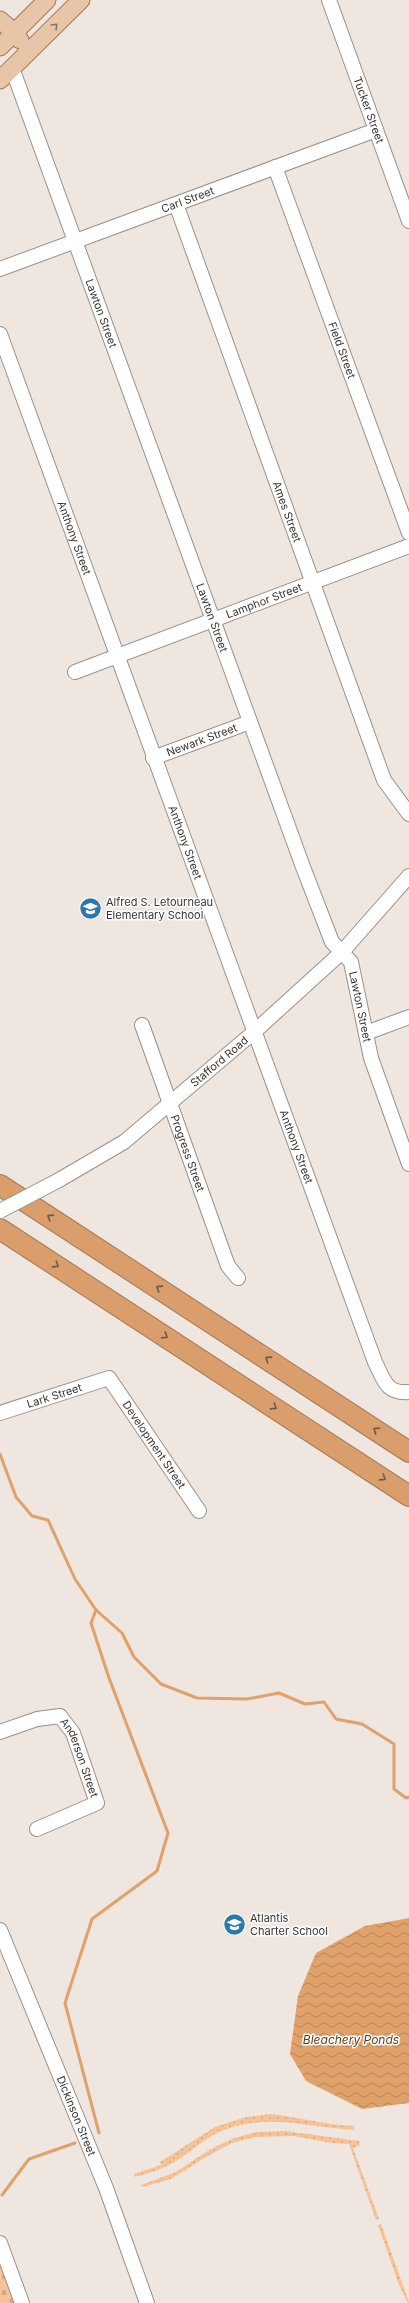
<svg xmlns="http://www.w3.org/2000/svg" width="409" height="2303" font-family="Inter,sans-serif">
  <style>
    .grass { fill: url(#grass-dots) }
    .cemetery { fill: url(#cemetery-stones) }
    .water { fill: url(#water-waves) }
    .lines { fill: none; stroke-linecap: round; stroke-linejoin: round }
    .stream { stroke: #e1a16a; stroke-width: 3 }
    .minor-casing { stroke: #99918a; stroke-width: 16 }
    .major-casing { stroke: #a17958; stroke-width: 19 }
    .highway-casing { stroke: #a17958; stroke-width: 22 }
    .minor { stroke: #fff; stroke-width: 14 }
    .major { stroke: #e8c5a7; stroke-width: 17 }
    .highway { stroke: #d99e6c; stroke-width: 20 }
    .minor-bridge-casing { stroke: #99918a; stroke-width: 16; stroke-linecap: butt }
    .minor-bridge { stroke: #fff; stroke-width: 14 }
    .oneway { stroke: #877667 }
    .oneway2 { stroke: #705a46 }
    .labels { text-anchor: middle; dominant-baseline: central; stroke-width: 3; stroke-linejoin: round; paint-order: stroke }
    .street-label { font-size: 11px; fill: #383532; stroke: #fff }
    .poi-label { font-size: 11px; fill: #383532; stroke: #fff; text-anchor: start }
    .water-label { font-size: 12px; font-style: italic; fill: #663b11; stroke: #fff }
  </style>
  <defs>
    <pattern id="grass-dots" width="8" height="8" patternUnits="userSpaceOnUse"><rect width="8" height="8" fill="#f7c295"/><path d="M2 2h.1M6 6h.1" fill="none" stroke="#d4a781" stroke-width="1.8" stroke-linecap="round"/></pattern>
    <pattern id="cemetery-stones" width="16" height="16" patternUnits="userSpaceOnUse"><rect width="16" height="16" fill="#f7c295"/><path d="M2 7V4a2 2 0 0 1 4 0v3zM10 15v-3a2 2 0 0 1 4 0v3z" fill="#d4a781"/></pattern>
    <pattern id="water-waves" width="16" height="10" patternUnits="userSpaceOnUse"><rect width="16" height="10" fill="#e1a16a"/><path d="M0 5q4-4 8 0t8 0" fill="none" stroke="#b78458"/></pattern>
  </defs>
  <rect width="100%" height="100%" fill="#efe6df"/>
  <g class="grass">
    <path d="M270,2114C298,2117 325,2125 354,2126V2130C306,2127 261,2111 215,2134C198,2143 184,2158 167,2166C157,2171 146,2174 135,2177L134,2174L161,2165L160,2162L215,2127L246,2117Z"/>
    <path d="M285,2131L359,2141L360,2145L353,2148L379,2219L376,2220L349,2144L332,2143L293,2136L255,2137L232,2143L211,2154L171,2179L142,2187L141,2185L176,2172L209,2150L234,2138L256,2132Z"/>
    <path d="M381,2224L409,2302L408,2303L399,2285L378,2225Z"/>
  </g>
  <path class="cemetery" d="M0,2262L14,2303H0Z"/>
  <path class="water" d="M409,1918V2103L362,2109L306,2081L290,2054L298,1996L316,1953L365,1926Z"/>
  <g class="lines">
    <g class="stream">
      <path d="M0,1454L16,1497L32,1516L48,1520L75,1579L96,1610L122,1633L134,1657L161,1684L197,1698L247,1699L279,1693L305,1704L324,1702L336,1719L362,1724L394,1744V1789L406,1798L409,1797"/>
      <path d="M96,1610L91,1623L109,1678L168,1833L157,1871L92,1919L65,2003L99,2133"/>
      <path d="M2,2195L29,2159L75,2143"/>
    </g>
    <defs>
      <g id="minor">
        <path id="s1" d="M329,0L409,221"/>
        <path id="s2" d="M12,68L303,867L332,942L351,962L371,1058L409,1164"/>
        <path id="s3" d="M275,167L409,533"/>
        <path id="s4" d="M176,204L384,780L409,814"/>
        <path id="s5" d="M0,269L376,130"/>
        <path id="s6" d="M0,334L375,1362C384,1380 386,1394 409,1392"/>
        <path id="s7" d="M75,672L409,546"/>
        <path id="s8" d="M153,758L250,722"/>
        <path id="s9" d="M142,1025L228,1266L238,1278"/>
        <path d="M366,1033L409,1017"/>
        <path id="s10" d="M59,1180L124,1142L254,1032L342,952L409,876"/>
        <path id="s11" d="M0,1413L109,1378L199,1511"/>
        <path id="s12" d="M0,1732L37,1719L60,1716L73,1733L97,1803L37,1829"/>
        <path id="s13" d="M0,1930L106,2188L147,2303"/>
        <path d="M0,2243L22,2303"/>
      </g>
      <g id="major">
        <path d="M0,20L14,32L20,40"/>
        <path d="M0,47L47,0"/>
        <path d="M0,80L81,0"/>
      </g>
      <g id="highway">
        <path d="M0,1185L409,1452"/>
        <path d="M0,1229L409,1496"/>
      </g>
    </defs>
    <use href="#minor" class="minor-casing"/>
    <use href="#major" class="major-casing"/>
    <use href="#highway" class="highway-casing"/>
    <use href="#minor" class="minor"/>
    <use href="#major" class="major"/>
    <use href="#highway" class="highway"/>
    <defs>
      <path id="minor-bridge" d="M0,1211L59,1180"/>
    </defs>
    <use href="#minor-bridge" class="minor-bridge-casing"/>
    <use href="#minor-bridge" class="minor-bridge"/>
  </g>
  <defs><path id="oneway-chevron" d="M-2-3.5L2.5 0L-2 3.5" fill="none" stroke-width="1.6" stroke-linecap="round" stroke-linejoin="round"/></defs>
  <use class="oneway" href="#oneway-chevron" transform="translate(55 26) rotate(-45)"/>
  <g class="oneway2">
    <use href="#oneway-chevron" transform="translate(50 1217) rotate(-147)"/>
    <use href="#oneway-chevron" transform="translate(56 1265) rotate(33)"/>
    <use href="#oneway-chevron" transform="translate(159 1288) rotate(-147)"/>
    <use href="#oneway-chevron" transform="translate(165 1336) rotate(33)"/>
    <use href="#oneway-chevron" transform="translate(268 1359) rotate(-147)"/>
    <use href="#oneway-chevron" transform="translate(274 1407) rotate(33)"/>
    <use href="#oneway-chevron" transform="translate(376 1430) rotate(-147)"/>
    <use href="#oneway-chevron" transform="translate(383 1478) rotate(33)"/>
  </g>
  <defs>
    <symbol id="school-disc" viewBox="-11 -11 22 22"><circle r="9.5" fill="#2a79ab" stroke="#fff"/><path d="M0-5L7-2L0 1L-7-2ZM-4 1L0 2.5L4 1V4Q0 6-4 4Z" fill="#fff"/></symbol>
  </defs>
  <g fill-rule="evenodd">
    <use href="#school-disc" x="78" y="896" width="25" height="25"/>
    <use href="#school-disc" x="222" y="1912" width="25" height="25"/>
  </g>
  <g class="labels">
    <g class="street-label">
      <text stroke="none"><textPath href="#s1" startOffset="117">Tucker Street</textPath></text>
      <text stroke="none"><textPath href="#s5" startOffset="200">Carl Street</textPath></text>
      <text stroke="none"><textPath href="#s2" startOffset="261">Lawton Street</textPath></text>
      <text stroke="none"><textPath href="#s3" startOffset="195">Field Street</textPath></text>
      <text stroke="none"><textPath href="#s4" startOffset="327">Ames Street</textPath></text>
      <text stroke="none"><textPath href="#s6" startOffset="217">Anthony Street</textPath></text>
      <text stroke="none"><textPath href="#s7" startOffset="202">Lamphor Street</textPath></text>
      <text stroke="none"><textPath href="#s2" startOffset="585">Lawton Street</textPath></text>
      <text stroke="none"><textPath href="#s8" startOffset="52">Newark Street</textPath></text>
      <text stroke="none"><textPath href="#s6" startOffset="541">Anthony Street</textPath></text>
      <text stroke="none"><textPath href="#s2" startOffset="1004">Lawton Street</textPath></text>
      <text stroke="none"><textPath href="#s10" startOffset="200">Stafford Road</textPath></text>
      <text stroke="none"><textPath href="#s6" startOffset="865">Anthony Street</textPath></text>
      <text stroke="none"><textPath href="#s9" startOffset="136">Progress Street</textPath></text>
      <text stroke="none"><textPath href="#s11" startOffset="57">Lark Street</textPath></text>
      <text stroke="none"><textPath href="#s11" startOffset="195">Development Street</textPath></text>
      <text stroke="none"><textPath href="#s12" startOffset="109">Anderson Street</textPath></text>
      <text stroke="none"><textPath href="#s13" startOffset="201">Dickinson Street</textPath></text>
    </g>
    <g class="poi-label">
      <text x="106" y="902">Alfred S. Letourneau<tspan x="106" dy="13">Elementary School</tspan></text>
      <text x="250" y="1918">Atlantis<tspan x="250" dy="13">Charter School</tspan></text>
    </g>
    <g class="water-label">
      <text x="351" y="2039">Bleachery Ponds</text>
    </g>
  </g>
</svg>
